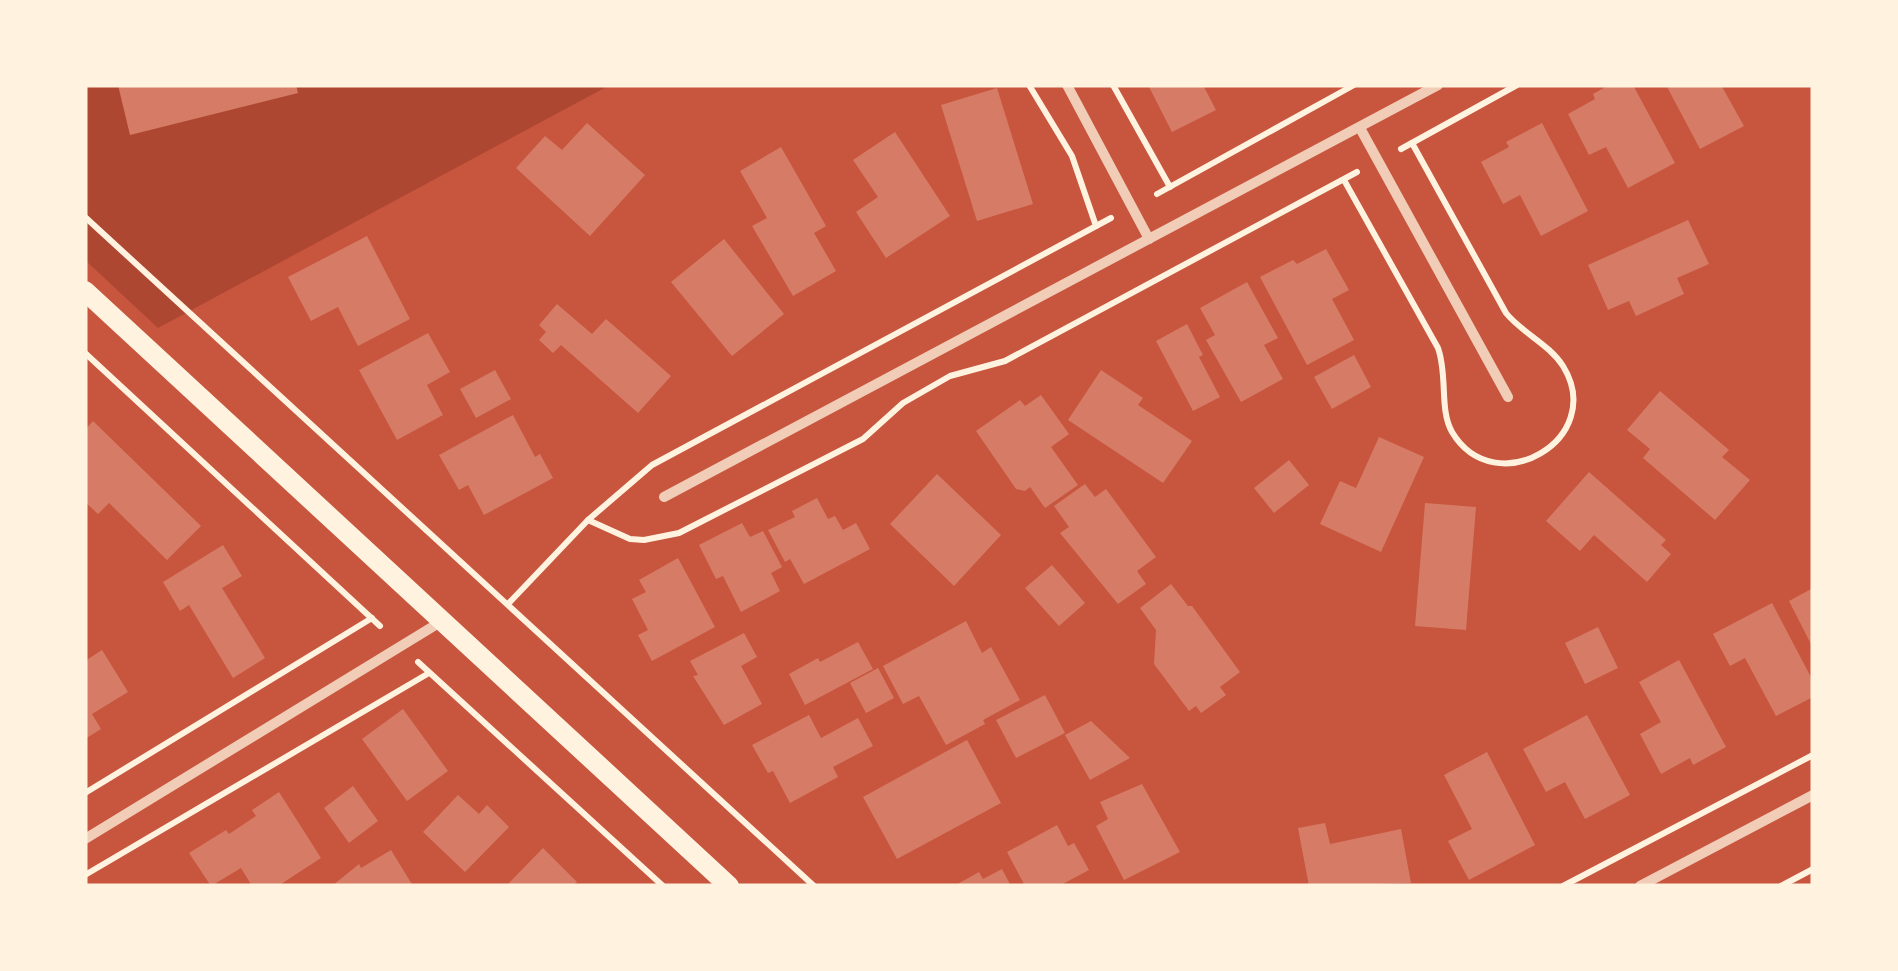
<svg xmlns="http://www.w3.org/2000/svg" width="1898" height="971" font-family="'Exo 2',sans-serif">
	<rect width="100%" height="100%" fill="#c8553d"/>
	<!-- green -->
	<polygon fill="#ae4732" points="85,85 610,85 158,328 85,260"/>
	<!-- building -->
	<g fill="#d67c66">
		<polygon points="118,85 296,85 298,93 130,135"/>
		<polygon points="1148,85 1203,85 1216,110 1172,132"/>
		<polygon points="1609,85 1633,85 1675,163 1628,188 1606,147 1589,155 1568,114 1595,99 1593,94"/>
		<polygon points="1666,85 1721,85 1744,126 1700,149"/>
		<polygon points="997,88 1033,204 977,221 941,105"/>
		<polygon points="587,123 645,175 590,236 516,168 545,136 562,150"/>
		<polygon points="1542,123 1588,211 1541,236 1520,195 1503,204 1481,162 1509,147 1506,142"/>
		<polygon points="895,132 950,216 886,258 856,212 878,197 853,160"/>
		<polygon points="781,147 826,226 814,233 836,271 793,296 752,226 767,218 740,171"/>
		<polygon points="1688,220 1709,264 1677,278 1684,294 1636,316 1629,301 1608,310 1588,265"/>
		<polygon points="367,236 410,319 358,346 338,307 311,321 288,277"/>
		<polygon points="724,239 784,314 732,356 671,282"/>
		<polygon points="1326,249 1349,290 1332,299 1354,340 1307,365 1260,277 1293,260 1297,264"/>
		<polygon points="1247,282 1278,338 1264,345 1283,379 1241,402 1206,340 1215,335 1200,308"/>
		<polygon points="557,304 592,334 606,319 671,376 638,413 561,345 553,353 539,340 546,332 539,325"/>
		<polygon points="1187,324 1203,355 1199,357 1220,397 1193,411 1156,341"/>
		<polygon points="428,333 450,372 427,385 443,415 397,440 359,370"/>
		<polygon points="1354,355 1371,387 1332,409 1314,377"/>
		<polygon points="495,370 511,399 476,418 460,389"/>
		<polygon points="1101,370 1143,398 1138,405 1192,441 1163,483 1068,420"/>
		<polygon points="1660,391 1729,450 1722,457 1750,480 1715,520 1643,458 1650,449 1627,430"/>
		<polygon points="1041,395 1069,434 1051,447 1078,485 1045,508 1030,487 1025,491 1016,489 976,431 1020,400 1025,406"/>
		<polygon points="513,415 535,457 540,454 553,478 484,515 468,485 459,490 439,455"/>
		<polygon points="93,421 201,526 167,560 109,503 98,514 85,502 85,430"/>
		<polygon points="1379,437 1424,457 1381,552 1320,524 1340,481 1356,488"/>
		<polygon points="1289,460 1309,485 1274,513 1254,488"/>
		<polygon points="1589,472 1666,540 1661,545 1671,554 1647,582 1594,535 1580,551 1546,521"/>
		<polygon points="937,474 1001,535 954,586 890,524"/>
		<polygon points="1085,484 1095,497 1106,489 1156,557 1137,571 1146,584 1118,604 1060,533 1069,527 1054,506"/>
		<polygon points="817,498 828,519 835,516 843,530 856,523 870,549 804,584 790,559 785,562 768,530 795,517 792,511"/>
		<polygon points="1425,503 1476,507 1466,630 1415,626"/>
		<polygon points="742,523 750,537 763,531 782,567 771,573 780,591 741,612 723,576 716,579 699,545"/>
		<polygon points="223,545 242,576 222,588 265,658 233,678 189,605 180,611 163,582"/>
		<polygon points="678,558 715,627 652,661 638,635 648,630 632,599 646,592 639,580"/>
		<polygon points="1052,565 1085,603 1059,626 1025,588"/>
		<polygon points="1171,584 1188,606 1192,606 1240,672 1220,687 1226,695 1201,713 1196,706 1189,711 1154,664 1156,630 1140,608"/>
		<polygon points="1813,588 1813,648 1789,601"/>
		<polygon points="1772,603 1813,681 1813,697 1776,716 1745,658 1730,666 1713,634"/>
		<polygon points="966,621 982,653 991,647 1020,700 983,720 985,724 946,745 919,696 903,704 883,666"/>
		<polygon points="1598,627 1618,668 1585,684 1565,643"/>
		<polygon points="744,633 757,657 741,666 762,704 724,725 693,676 698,675 690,661"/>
		<polygon points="858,642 873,669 805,705 789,674 818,658 820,662"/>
		<polygon points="102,650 128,692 92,714 101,729 85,739 85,661"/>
		<polygon points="1679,660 1726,747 1693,765 1690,758 1661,774 1640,734 1661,722 1639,682"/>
		<polygon points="878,668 894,698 866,713 850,683"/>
		<polygon points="1045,695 1065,733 1016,758 996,720"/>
		<polygon points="403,709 448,771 407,801 362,739"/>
		<polygon points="809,715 821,738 858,718 873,746 833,767 838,777 790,803 773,771 768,773 752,745"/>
		<polygon points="1587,715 1630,795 1585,819 1565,782 1546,792 1523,749"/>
		<polygon points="1091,721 1130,758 1090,780 1065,735"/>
		<polygon points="967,740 1001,803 897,859 863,797"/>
		<polygon points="1487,752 1535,845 1469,880 1448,841 1472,829 1444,775"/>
		<polygon points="1142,784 1180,852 1124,880 1096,826 1108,819 1100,802"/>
		<polygon points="353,786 378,821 349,843 324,808"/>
		<polygon points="279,792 321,858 278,886 252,886 241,868 211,886 189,853 226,830 229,834 256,816 252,810"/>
		<polygon points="458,795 479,814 487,805 509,827 465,872 423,832"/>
		<polygon points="1325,823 1330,844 1401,829 1411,883 1309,886 1298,828"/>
		<polygon points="1057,825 1068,846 1074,843 1089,870 1059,886 1025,886 1007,852"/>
		<polygon points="543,848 577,882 573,886 506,886"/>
		<polygon points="391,850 413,886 332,886 359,864 361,868"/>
		<polygon points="1002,869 1011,886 954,886 979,872 983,879"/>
	</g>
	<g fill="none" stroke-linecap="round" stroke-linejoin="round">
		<!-- path -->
		<g stroke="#fff3e0" stroke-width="6">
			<polyline points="1029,85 1072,156 1096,226"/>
			<polyline points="1113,85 1170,187"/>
			<polyline points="1401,149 1517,85"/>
			<path d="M1344,180L1438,348C1448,376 1439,409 1452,432C1495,504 1608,439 1563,366C1549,344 1522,333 1506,313L1412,143"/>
			<polyline points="1157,194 1354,85"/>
			<polyline points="85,217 814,886"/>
			<polyline points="85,353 380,626"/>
			<polyline points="588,520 630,539 644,540 679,533 863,439 903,403 950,376 1005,361 1357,172"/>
			<polyline points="508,604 588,520 652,465 1111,218"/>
			<polyline points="418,662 663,886"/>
			<polyline points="85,793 372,618"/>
			<polyline points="85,875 429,673"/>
			<polyline points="1563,886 1813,755"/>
			<polyline points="1781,886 1813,869"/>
		</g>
		<!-- minor -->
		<g stroke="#f1ccb7" stroke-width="10">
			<polyline points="1067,85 1149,239"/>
			<polyline points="1360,128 1508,397"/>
			<polyline points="664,497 1438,85"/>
			<polyline points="85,839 442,621"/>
			<polyline points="1640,886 1813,795"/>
		</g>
		<!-- secondary -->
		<polyline stroke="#fff3e0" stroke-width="20" points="85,291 729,886"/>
	</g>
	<!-- border -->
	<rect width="1898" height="971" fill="none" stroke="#fff3e0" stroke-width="175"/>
</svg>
